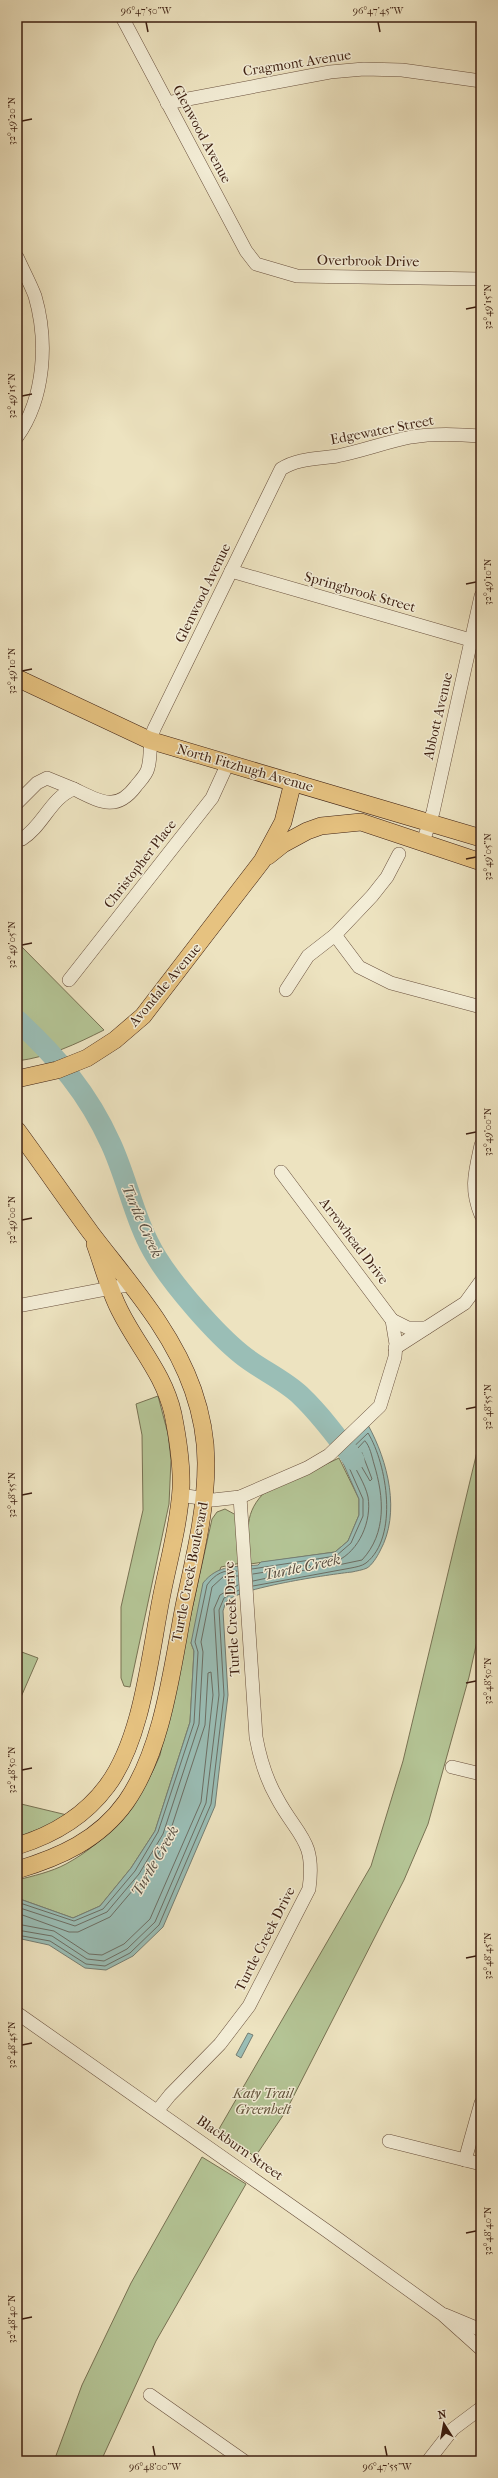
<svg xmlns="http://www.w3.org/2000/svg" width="498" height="2478" font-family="'IM FELL French Canon',serif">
	<rect width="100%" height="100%" fill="#ede3c0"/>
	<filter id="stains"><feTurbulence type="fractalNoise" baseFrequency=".005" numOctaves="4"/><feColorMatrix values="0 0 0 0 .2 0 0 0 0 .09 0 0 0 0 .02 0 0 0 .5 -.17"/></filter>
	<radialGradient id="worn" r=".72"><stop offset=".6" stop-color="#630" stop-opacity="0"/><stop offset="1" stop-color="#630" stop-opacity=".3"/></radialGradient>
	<!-- green -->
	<g fill="#b4c495" stroke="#787253">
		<path d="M17,942L104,1030C76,1044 49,1057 17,1061Z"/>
		<polygon points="158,1396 168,1434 171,1460 169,1504 130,1687 124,1686 121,1678 121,1607 143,1510 142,1435 136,1404"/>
		<polygon points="481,1435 481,1623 469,1677 428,1824 404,1880 286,2111 255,2157 219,2129 371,1866 403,1761"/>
		<path d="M339,1458L359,1499V1515L348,1541L335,1552L250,1564C249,1536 242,1516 263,1494Z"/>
		<path d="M225,1509L236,1515L241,1563L221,1567L191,1643L194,1651L190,1722L155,1831L131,1868L100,1906L73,1918L17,1898V1880C33,1876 51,1872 66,1864C110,1840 141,1801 160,1755L212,1519L217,1512Z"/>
		<polygon points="19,1651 38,1658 21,1697 17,1696"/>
		<polygon points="17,1803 67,1815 48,1826 17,1837"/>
		<polygon points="202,2157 246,2184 156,2341 101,2461 54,2461 82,2385 131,2283"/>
	</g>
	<!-- water -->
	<g fill="#9abeb6" stroke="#757e74">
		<path d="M368,1425C388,1461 401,1513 380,1551C377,1557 372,1565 367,1568C363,1570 356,1571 352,1572C332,1574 236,1588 226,1602C225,1604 224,1608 223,1611L228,1695L215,1806L163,1927L133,1956L106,1970L85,1968L49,1945L17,1938V1898L73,1918L100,1906L131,1868L155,1831L190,1722L194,1651L191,1643L203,1583C218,1564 236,1567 258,1565L261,1562L335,1552L348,1541L359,1515V1499L339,1454Z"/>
		<polygon points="248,2033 253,2035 241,2058 236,2055"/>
	</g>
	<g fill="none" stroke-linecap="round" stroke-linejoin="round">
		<!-- shore -->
		<g stroke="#6c6e64" stroke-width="1">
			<path d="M365,1441C370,1446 372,1457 374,1464C384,1497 387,1533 362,1560L338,1565L337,1561C359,1551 372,1521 368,1497C365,1483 356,1471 350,1457Z"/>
			<polygon points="362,1453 372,1479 370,1481 357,1459"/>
			<path d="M252,1569L336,1556L351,1543L363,1516V1499L344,1456L368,1433C387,1464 399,1537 366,1563C362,1566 356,1567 351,1568L253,1586"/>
			<polyline points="253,1574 309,1565 311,1567 310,1569 253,1581"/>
			<path d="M17,1902L74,1921L103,1909L135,1871L158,1832L194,1723L198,1652L195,1642L207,1585C215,1574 224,1569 237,1571"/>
			<polyline points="17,1907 75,1926 107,1912 139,1874 163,1834 199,1724 203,1652 201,1642 212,1587 224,1576 238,1576"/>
			<polyline points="17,1913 69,1932 78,1932 110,1917 144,1877 168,1838 205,1725 208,1673 211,1672 213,1695 201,1802 150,1919 124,1944 102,1955 89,1954 54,1931 17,1924"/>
			<polyline points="17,1930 52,1936 87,1959 104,1961 127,1949 155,1922 206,1803 219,1695 214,1609 220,1595 238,1585"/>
			<polyline points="17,1935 50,1941 86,1964 105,1966 130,1953 159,1925 211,1804 224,1695 219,1610 224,1598 239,1590"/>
		</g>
		<!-- river -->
		<path stroke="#9abeb6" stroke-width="21" d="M17,1020C57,1057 88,1093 111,1144C128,1181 135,1223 157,1258C175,1287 215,1333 241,1354C259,1369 283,1379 300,1395C321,1415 338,1438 354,1460"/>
		<defs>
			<g id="minor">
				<polyline points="122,17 246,251 256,264 297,276 481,279"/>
				<polyline points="167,103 330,72 364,69 402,70 481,81"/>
				<path d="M17,257C23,270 30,283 35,296C48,341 45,398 17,437"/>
				<polyline points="231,571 481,643"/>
				<polyline points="17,803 37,783 47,778 74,789"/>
				<path d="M17,835L22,839C43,826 51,797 74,789C99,801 116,813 136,786C140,781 147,774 148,768C152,754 148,744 154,729L281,469C298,458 318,459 337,456C362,451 386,442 411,437C434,433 457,434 481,436"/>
				<polyline points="423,842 433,812 481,596"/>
				<polyline points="335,935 359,967 391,983 481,1007"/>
				<polyline points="69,980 212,798 228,763"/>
				<polyline points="286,990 308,956 335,935 372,896 387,877 399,854"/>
				<path d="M481,1145C475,1173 470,1188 481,1215"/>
				<polyline points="17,1306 132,1284"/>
				<polyline points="392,1320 408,1328 426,1328"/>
				<polyline points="395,1348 465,1303 481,1281"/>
				<polyline points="180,1495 213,1500 240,1497 307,1468 329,1455 380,1406 395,1357 396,1344 392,1320 281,1172"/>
				<polyline points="452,1767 481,1774"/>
				<polyline points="17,2013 327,2231 442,2314 481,2349"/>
				<path d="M158,2110L170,2095L220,2044L249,2006L309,1889C316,1839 297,1836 277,1798C266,1779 260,1759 256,1737L240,1497"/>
				<polyline points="389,2141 481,2164"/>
				<polyline points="465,2160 481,2103"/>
				<polyline points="445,2315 481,2330"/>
				<polyline points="150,2395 244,2461"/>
				<polyline points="428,2461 453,2429 481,2408"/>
			</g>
			<g id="major">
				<polyline points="17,678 149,740 481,838"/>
				<polyline points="268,856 283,844 307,831 321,826 361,822 481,862"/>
				<polyline points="17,1079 57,1070 87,1058 115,1040 143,1016 262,861 283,822 293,782"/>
				<path d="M17,1130C42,1164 66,1199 91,1233C129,1283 172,1330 193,1390C201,1413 206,1439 206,1463C206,1512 194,1559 184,1606C172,1668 163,1749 126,1802C99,1840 60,1857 17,1870"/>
				<path d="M17,1846C53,1835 84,1817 107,1786C143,1738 150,1653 162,1594C169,1559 179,1524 181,1489C182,1464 178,1439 173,1414C164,1374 138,1347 120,1311C109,1290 103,1266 95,1244"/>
			</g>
		</defs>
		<!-- minor casing -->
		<use href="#minor" stroke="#69503d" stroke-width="14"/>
		<!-- major casing -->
		<use href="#major" stroke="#3d1f11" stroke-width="18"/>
		<!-- minor -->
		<use href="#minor" stroke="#f3edd6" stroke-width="13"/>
		<!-- major -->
		<use href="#major" stroke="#e6c280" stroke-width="17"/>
	</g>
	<!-- ticks -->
	<path fill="none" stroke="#3d1f11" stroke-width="1.5" d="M146,22L148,32M378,22L380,32M22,121L32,119M466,309L476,307M22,396L32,394M466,584L476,582M22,671L32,669M466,859L476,857M22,945L32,943M466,1134L476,1132M22,1220L32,1218M466,1409L476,1407M22,1495L32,1493M466,1683L476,1681M22,1770L32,1768M466,1958L476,1956M22,2045L32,2043M466,2233L476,2231M22,2319L32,2317M153,2446L155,2456M385,2446L387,2456"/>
	<g text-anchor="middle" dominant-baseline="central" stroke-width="3" stroke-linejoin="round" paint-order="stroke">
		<!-- street labels -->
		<g font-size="14" fill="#3d1f11" stroke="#f3edd6">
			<text transform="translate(297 63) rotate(-9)">Cragmont Avenue</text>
			<text transform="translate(202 134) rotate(62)">Glenwood Avenue</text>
			<text transform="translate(368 261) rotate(1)">Overbrook Drive</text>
			<text transform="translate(382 430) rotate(-11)">Edgewater Street</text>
			<text transform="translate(360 592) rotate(16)">Springbrook Street</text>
			<text transform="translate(203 593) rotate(-64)">Glenwood Avenue</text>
			<text transform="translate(438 716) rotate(-77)">Abbott Avenue</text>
			<text transform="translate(245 768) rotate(16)">North Fitzhugh Avenue</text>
			<text transform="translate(140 864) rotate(-52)">Christopher Place</text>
			<text transform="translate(165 985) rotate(-50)">Avondale Avenue</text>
			<text transform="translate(354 1241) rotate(53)">Arrowhead Drive</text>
			<text transform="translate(190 1572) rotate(-79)">Turtle Creek Boulevard</text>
			<text transform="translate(232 1619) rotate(-93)">Turtle Creek Drive</text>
			<text transform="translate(265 1939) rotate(-63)">Turtle Creek Drive</text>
			<text transform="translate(240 2148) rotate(35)">Blackburn Street</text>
		</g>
		<!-- park labels -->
		<g font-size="14" font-style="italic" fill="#615139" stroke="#f3edd6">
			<text x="263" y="2093">Katy Trail<tspan x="263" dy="16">Greenbelt</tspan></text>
		</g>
		<!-- water labels -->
		<g font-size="15" font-style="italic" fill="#594f43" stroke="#f3edd6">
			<text transform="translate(142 1221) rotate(66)">Turtle Creek</text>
			<text transform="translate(302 1567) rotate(-12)">Turtle Creek</text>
			<text transform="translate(155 1861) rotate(-60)">Turtle Creek</text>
		</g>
	</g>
	<!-- margin -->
	<rect width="498" height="2478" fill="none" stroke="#ede3c0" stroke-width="44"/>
	<!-- north arrow -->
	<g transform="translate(444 2424) rotate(349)" stroke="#f3edd6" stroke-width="3" paint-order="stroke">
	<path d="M0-3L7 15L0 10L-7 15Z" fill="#3d1f11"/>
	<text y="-6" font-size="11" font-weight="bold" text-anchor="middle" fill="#3d1f11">N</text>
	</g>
	<rect x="22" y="22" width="454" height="2434" fill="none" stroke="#3d1f11" stroke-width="1.5"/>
	<g font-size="10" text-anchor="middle" fill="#3d1f11">
		<text x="146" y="14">96°47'50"W</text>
		<text x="378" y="14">96°47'45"W</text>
		<text transform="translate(11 121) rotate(-90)" y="4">32°49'20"N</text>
		<text transform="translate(487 307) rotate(-90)" y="4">32°49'15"N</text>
		<text transform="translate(11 396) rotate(-90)" y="4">32°49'15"N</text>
		<text transform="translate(487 582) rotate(-90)" y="4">32°49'10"N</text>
		<text transform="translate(11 671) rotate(-90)" y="4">32°49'10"N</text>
		<text transform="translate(487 857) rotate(-90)" y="4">32°49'05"N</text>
		<text transform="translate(11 945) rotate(-90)" y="4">32°49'05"N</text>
		<text transform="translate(487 1132) rotate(-90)" y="4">32°49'00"N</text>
		<text transform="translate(11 1220) rotate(-90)" y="4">32°49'00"N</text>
		<text transform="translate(487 1407) rotate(-90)" y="4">32°48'55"N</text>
		<text transform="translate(11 1495) rotate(-90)" y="4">32°48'55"N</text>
		<text transform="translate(487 1681) rotate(-90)" y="4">32°48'50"N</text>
		<text transform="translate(11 1770) rotate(-90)" y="4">32°48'50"N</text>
		<text transform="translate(487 1956) rotate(-90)" y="4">32°48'45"N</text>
		<text transform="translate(11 2045) rotate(-90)" y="4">32°48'45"N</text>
		<text transform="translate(487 2231) rotate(-90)" y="4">32°48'40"N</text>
		<text transform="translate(11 2319) rotate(-90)" y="4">32°48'40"N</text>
		<text x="155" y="2470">96°48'00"W</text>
		<text x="387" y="2470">96°47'55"W</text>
	</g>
	<rect width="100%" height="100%" filter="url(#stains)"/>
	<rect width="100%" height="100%" fill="url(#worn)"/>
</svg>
